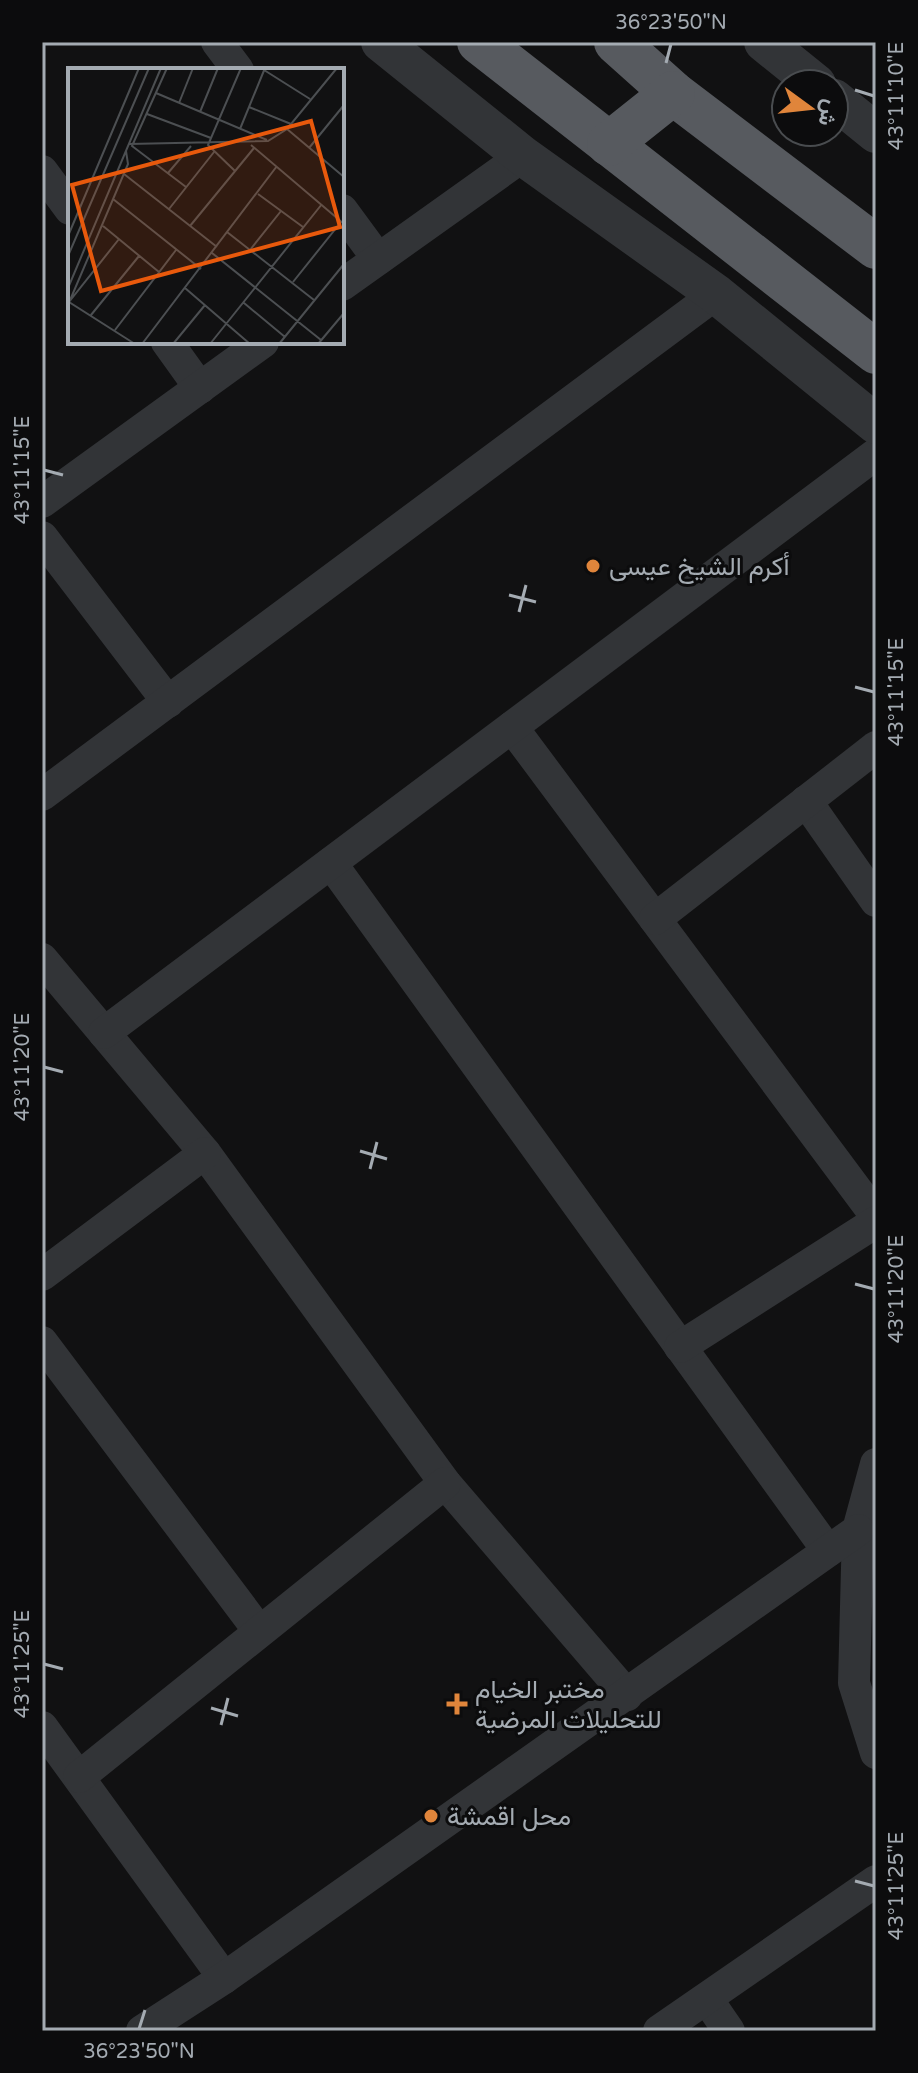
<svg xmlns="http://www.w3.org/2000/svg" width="918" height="2073" font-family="'Varela Round',Vazirmatn,sans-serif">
	<rect width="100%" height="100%" fill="#111112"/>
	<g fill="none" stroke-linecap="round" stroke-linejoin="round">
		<!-- minor -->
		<g stroke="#323437" stroke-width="32">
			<polyline points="217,42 238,70"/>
			<polyline points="42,171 70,209"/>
			<polyline points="342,210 378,259"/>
			<polyline points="342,285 523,156"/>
			<polyline points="167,342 200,388"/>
			<polyline points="42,502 263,342"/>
			<polyline points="42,537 168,702"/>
			<polyline points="512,727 876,1216"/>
			<polyline points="42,795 716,294"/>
			<polyline points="806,801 876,901"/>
			<polyline points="331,863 828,1551"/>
			<polyline points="655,919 876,747"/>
			<polyline points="42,959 205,1153 445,1483 627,1695"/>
			<polyline points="104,1033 876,454"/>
			<polyline points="42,1275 205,1153"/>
			<polyline points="42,1342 259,1631"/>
			<polyline points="680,1347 876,1222"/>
			<polyline points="876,1464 858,1530 854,1683 876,1753"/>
			<polyline points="42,1727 224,1978"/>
			<polyline points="79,1777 445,1483"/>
			<polyline points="707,1999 729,2031"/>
			<polyline points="142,2031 224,1978 858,1530"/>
			<polyline points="659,2031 876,1881"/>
		</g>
		<!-- tertiary -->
		<g stroke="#323437" stroke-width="40">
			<polyline points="381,42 523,156 716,294 876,424"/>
			<polyline points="764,42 816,84"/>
			<polyline points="834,99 876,133"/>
		</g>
		<!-- trunk -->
		<g stroke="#575a5f" stroke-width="44">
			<polyline points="479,42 876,352"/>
			<polyline points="616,42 673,93 876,247"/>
			<polyline points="609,144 673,93"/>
		</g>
	</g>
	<!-- ticks -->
	<path fill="none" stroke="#a4abb2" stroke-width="3" d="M666,63L671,44M855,90L874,96M44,470L63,475M509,595L536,602M519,612L526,585M855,687L874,692M44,1067L63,1072M360,1151L387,1159M370,1169L377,1142M855,1284L874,1289M44,1664L63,1669M211,1708L238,1716M221,1725L228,1698M855,1881L874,1886M139,2029L145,2010"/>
	<!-- markers -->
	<g fill="#e0853b" stroke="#0c0c0d" stroke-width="3">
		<circle cx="593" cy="566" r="8"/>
		<path d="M453 1692h8v8h8v8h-8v8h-8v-8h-8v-8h8z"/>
		<circle cx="431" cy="1816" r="8"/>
	</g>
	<g text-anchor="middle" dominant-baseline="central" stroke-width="6" stroke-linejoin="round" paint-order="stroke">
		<!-- poi labels -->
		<g font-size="26" fill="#a4abb2" stroke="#0c0c0d" text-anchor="start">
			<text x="609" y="566">أكرم الشيخ عيسى</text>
			<text x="475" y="1689">مختبر الخيام<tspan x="475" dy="30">للتحليلات المرضية</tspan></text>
			<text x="447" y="1816">محل اقمشة</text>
		</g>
	</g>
	<!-- overview -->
	<g transform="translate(68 68)">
		<rect width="276" height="276" fill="#111112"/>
		<path fill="none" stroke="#4c4f52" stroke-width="2" d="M99,0L64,78L118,119M196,2L242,31M88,25L199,72M111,35L125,0M181,39L223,56M132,44L150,0M79,46L143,70M172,61L197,0M219,61L276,109M61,76L200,73L219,61L269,0M183,77L276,156M241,80L276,37M167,103L140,77L173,0M100,105L123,78M56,106L149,179M190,126L235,159M45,131L133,201M101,141L146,84M35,158L91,204M122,158L186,80M159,164L246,232M0,168L71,0M51,171L1,234L67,276M182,182L213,143M144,185L253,272M0,188L81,0M225,214L273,154M0,220L93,0M117,220L182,276M176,235L217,269M0,237L60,96L58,83M23,247L71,188M47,262L108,182M74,276L209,98M105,276L137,237M142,276L254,136M211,276L276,196M250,276L276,245"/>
		<path fill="#e8590c" fill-opacity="0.15" stroke="#e8590c" stroke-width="4" d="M243,53L272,159L33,223L4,117Z"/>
		<rect width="276" height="276" fill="none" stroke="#a4abb2" stroke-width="4"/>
	</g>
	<!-- border -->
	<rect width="918" height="2073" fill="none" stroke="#0c0c0d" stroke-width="88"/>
	<!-- north arrow -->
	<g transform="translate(810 108) rotate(105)"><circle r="38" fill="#0c0c0d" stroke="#494c4f" stroke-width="2"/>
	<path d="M0-6L14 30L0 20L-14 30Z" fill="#e0853b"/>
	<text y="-12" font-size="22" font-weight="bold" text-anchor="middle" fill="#a4abb2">ش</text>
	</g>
	<rect x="44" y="44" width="830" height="1985" fill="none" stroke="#a4abb2" stroke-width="3"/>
	<g font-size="20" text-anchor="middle" fill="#a4abb2">
		<text x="671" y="29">36°23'50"N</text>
		<text transform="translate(896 96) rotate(-90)" y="7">43°11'10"E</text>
		<text transform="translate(22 470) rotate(-90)" y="7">43°11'15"E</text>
		<text transform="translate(896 692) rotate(-90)" y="7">43°11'15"E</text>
		<text transform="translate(22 1067) rotate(-90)" y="7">43°11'20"E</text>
		<text transform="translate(896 1289) rotate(-90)" y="7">43°11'20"E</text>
		<text transform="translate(22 1664) rotate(-90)" y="7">43°11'25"E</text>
		<text transform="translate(896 1886) rotate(-90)" y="7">43°11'25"E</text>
		<text x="139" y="2058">36°23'50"N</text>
	</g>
</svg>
